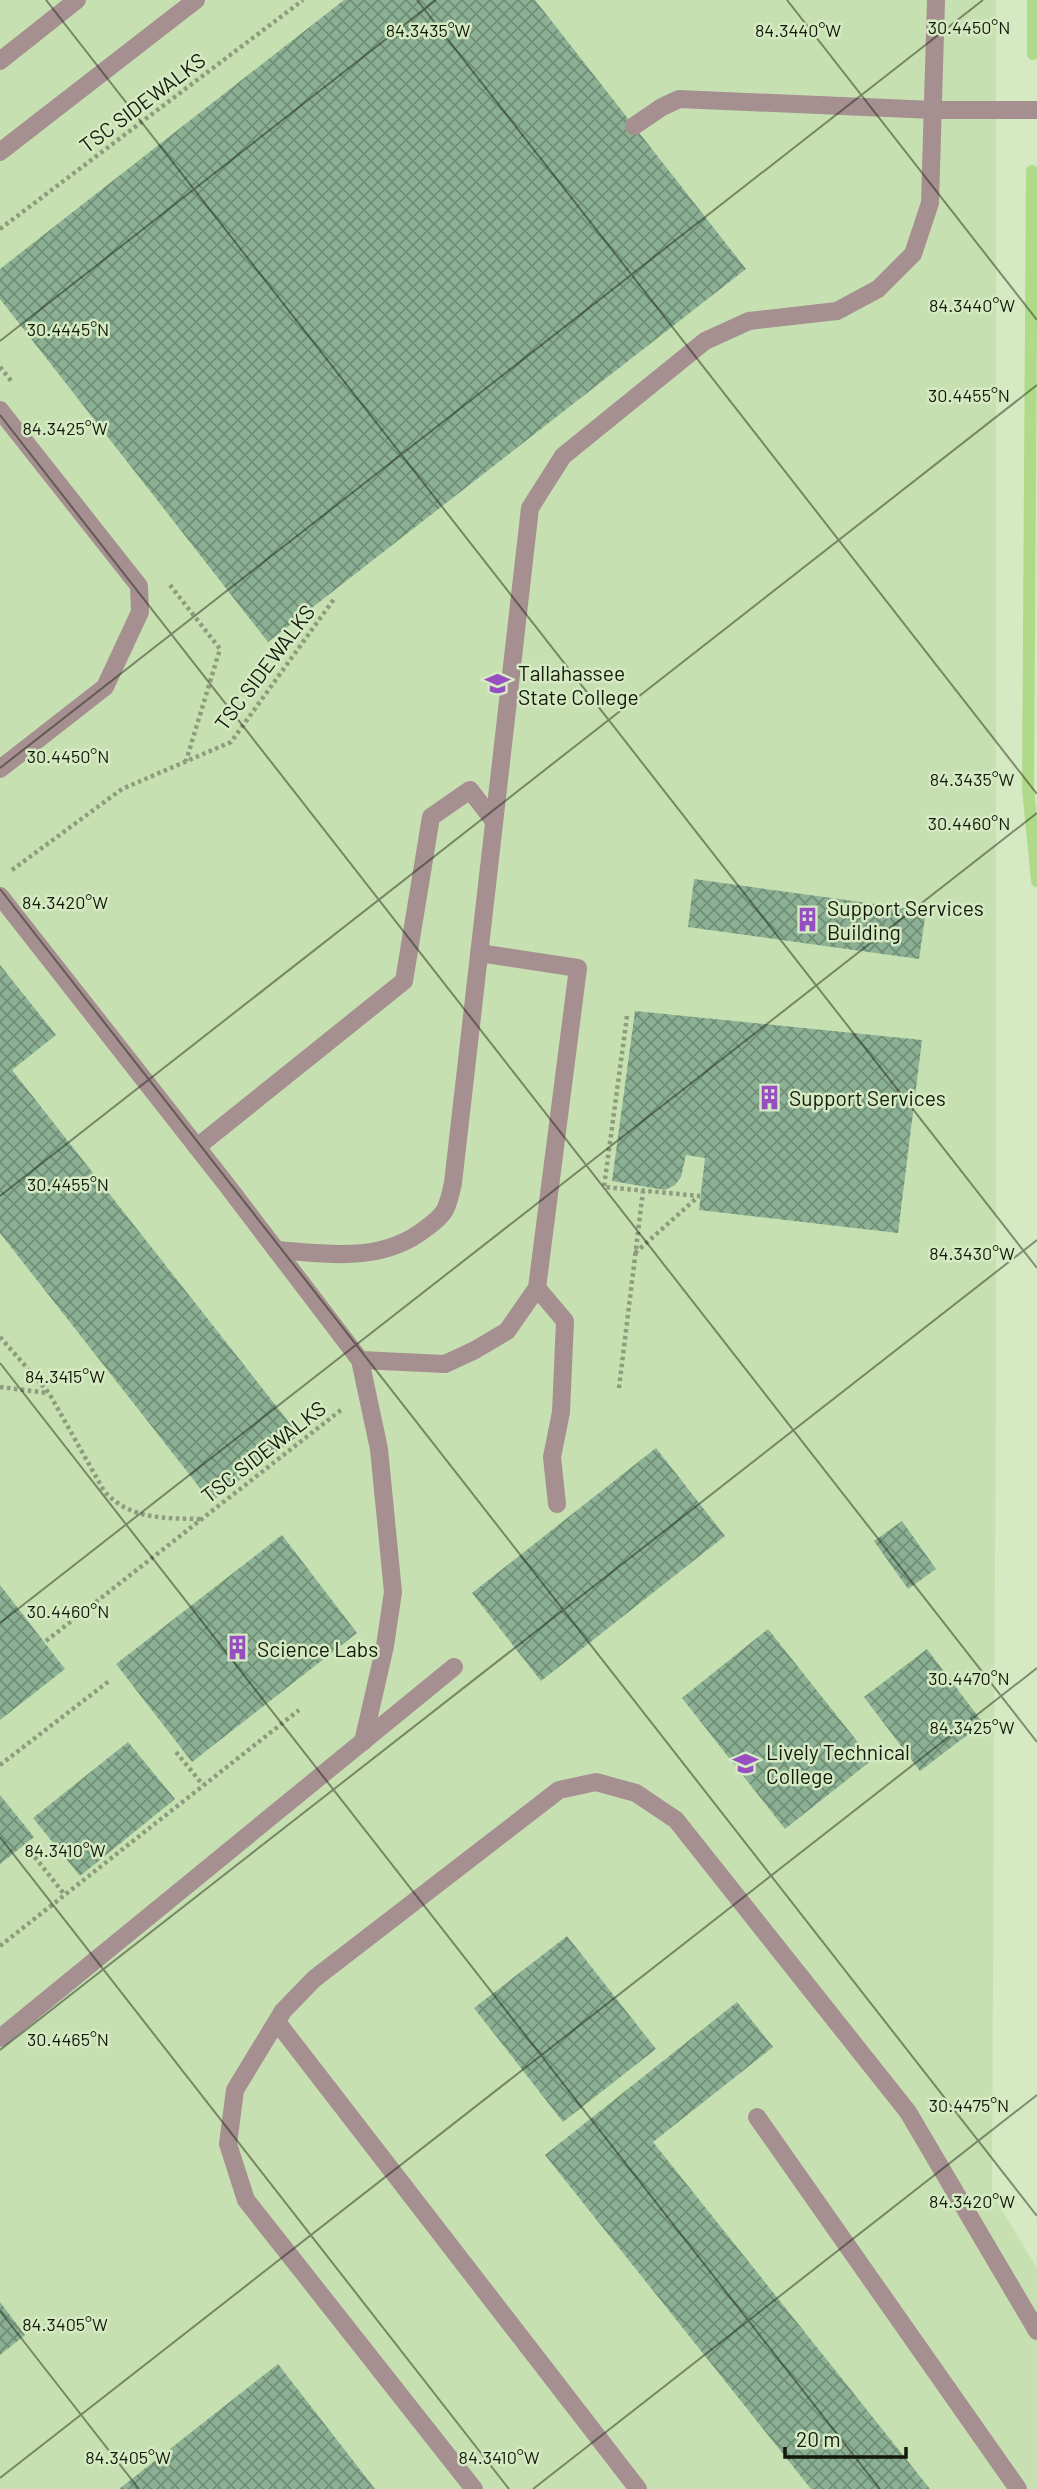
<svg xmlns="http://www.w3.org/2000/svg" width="1037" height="2489" font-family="Barlow,sans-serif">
	<defs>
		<pattern id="building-cross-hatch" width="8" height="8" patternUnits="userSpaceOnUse" patternTransform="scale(1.75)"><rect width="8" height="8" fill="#8bb093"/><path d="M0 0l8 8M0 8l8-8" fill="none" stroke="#708e76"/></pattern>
	</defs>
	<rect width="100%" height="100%" fill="#d5eac2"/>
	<!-- built -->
	<polygon fill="#c7e0b1" points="0,0 996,0 996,1367 992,2194 1037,2268 1037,2489 0,2489"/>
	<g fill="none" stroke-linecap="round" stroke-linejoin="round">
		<!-- stream -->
		<g stroke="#b0d98a" stroke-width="12">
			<polyline points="1033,54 1033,0"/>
			<polyline points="1032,171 1028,788 1037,881"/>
		</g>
	</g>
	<!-- building -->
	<g fill="url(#building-cross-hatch)">
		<polygon points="344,0 535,0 746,269 268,642 0,299 0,269"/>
		<polygon points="694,879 926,911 919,959 688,927"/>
		<polygon points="0,965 56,1035 12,1070 299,1435 211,1502 0,1233"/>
		<polygon points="635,1011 922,1040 898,1233 699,1210 705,1158 686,1155 681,1177 675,1185 665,1190 612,1181"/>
		<polygon points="656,1448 725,1536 541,1681 472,1593"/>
		<polygon points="902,1521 936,1569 908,1589 874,1541"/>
		<polygon points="282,1535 357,1633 192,1762 116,1664"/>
		<polygon points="0,1585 65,1669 0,1720"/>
		<polygon points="768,1629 872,1760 785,1829 682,1698"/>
		<polygon points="927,1649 983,1723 920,1771 864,1697"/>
		<polygon points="128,1742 175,1799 80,1876 33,1818"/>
		<polygon points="0,1795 34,1837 0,1864"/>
		<polygon points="567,1936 656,2049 563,2122 474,2008"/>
		<polygon points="737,2002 773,2047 653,2142 930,2489 811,2489 545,2155"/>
		<polygon points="0,2302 25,2335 0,2355"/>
		<polygon points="278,2364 375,2489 119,2489"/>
	</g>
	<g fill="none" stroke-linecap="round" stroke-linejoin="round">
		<!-- path -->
		<g stroke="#8d9c7e" stroke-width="4.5" stroke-dasharray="3.5 3.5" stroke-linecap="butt">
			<polyline points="0,229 303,0"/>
			<polyline points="0,367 12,382"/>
			<polyline points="170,585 220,649 186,761"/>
			<polyline points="12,870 122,789 231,742 334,599"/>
			<polyline points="627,1016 604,1187 700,1196"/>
			<polyline points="635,1253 699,1196"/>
			<path d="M0,1337L49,1393L104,1491C130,1520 164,1518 200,1519"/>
			<polyline points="0,1387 48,1393"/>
			<polyline points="619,1388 643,1191"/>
			<polyline points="46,1641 341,1410"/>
			<polyline points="176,1752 203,1785"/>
			<polyline points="0,1765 109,1681"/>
			<polyline points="26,1846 65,1895"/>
			<polyline points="0,1946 299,1710"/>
		</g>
		<!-- service -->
		<g stroke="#a58f91" stroke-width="18">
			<polyline points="0,61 77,0"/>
			<polyline points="634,126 662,107 679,99 933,110 1037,110"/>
			<polyline points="0,152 196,0"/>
			<polyline points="0,410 139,586 140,612 105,687 0,769"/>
			<polyline points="0,896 226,1184 360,1360 379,1449 393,1592 385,1646 363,1742"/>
			<polyline points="197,1147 404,981 431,817 470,790 494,821"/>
			<path d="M277,1250C328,1254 382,1263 425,1229C432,1224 441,1217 445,1210C449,1202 451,1192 453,1183L530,508L563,456L705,341L749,321L837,311L878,289L913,254L930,203L936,0"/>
			<polyline points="537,1288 565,1321 561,1412 552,1457 557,1504"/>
			<polyline points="360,1360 445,1364 475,1350 507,1331 537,1288 578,968 479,953"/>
			<polyline points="277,2022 638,2489"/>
			<polyline points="0,2038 454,1667"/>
			<polyline points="757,2117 1018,2489"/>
			<polyline points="474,2489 246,2200 228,2144 235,2090 283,2011 314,1979 559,1790 596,1782 636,1793 676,1820 908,2112 1037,2331"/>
		</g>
	</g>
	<!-- ticks -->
	<path fill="none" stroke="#131a0c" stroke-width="2" stroke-opacity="0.45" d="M46,0L1037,1268M417,0L1037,794M787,0L1037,320M0,341L436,0M0,415L1037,1742M0,768L983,0M0,889L1037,2216M0,1196L1037,385M0,1363L880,2489M0,1623L1037,813M0,1837L509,2489M0,2050L1037,1240M0,2311L139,2489M0,2478L1037,1668M533,2489L1037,2095"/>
	<!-- icons -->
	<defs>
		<symbol id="university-bare" viewBox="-9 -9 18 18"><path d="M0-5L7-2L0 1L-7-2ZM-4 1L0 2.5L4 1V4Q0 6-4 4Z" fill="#964ec1" stroke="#d5eac2" stroke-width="2.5" paint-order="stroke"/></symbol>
		<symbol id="building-bare" viewBox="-9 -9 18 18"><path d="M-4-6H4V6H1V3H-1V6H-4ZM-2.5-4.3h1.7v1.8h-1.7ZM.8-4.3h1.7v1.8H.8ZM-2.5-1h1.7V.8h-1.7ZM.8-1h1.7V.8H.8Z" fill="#964ec1" stroke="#d5eac2" stroke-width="2.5" paint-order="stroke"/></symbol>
	</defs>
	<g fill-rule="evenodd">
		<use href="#university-bare" x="480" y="666" width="35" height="35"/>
		<use href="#building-bare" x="790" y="902" width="35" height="35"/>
		<use href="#building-bare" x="752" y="1080" width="35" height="35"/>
		<use href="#building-bare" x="220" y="1630" width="35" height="35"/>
		<use href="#university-bare" x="728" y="1746" width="35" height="35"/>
	</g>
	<g text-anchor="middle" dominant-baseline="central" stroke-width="5" stroke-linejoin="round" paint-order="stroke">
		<!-- street labels -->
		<g font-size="21" fill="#131a0c" stroke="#d5eac2">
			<text transform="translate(142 102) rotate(-37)">TSC SIDEWALKS</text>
			<text transform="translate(264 667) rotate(-53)">TSC SIDEWALKS</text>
			<text transform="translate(263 1451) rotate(-38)">TSC SIDEWALKS</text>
		</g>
		<!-- poi labels -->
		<g font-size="21" fill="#131a0c" stroke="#d5eac2" text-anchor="start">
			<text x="518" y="672">Tallahassee<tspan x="518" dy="24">State College</tspan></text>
			<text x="827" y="907">Support Services<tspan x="827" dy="24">Building</tspan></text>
			<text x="789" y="1097">Support Services</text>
			<text x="257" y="1648">Science Labs</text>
			<text x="766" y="1751">Lively Technical<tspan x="766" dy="24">College</tspan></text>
		</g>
	</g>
	<g font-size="18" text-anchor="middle" fill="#131a0c" stroke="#d5eac2" stroke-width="5" stroke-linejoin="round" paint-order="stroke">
		<text x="969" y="34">30.4450°N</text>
		<text x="798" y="37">84.3440°W</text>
		<text x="428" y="37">84.3435°W</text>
		<text x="972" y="312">84.3440°W</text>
		<text x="68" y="336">30.4445°N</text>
		<text x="969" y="402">30.4455°N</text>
		<text x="65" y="435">84.3425°W</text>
		<text x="68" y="763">30.4450°N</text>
		<text x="972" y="786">84.3435°W</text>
		<text x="969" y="830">30.4460°N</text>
		<text x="65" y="909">84.3420°W</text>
		<text x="68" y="1191">30.4455°N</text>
		<text x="972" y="1260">84.3430°W</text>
		<text x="65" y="1383">84.3415°W</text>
		<text x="68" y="1618">30.4460°N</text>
		<text x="969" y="1685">30.4470°N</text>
		<text x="972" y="1734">84.3425°W</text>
		<text x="65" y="1857">84.3410°W</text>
		<text x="68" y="2046">30.4465°N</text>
		<text x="969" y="2112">30.4475°N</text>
		<text x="972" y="2208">84.3420°W</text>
		<text x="65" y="2331">84.3405°W</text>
		<text x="128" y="2464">84.3405°W</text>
		<text x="499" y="2464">84.3410°W</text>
	</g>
	<!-- scale -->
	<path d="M785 2447v10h121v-10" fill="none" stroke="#131a0c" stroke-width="3.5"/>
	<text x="796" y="2447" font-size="21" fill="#131a0c" stroke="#d5eac2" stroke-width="5" paint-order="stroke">20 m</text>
</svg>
